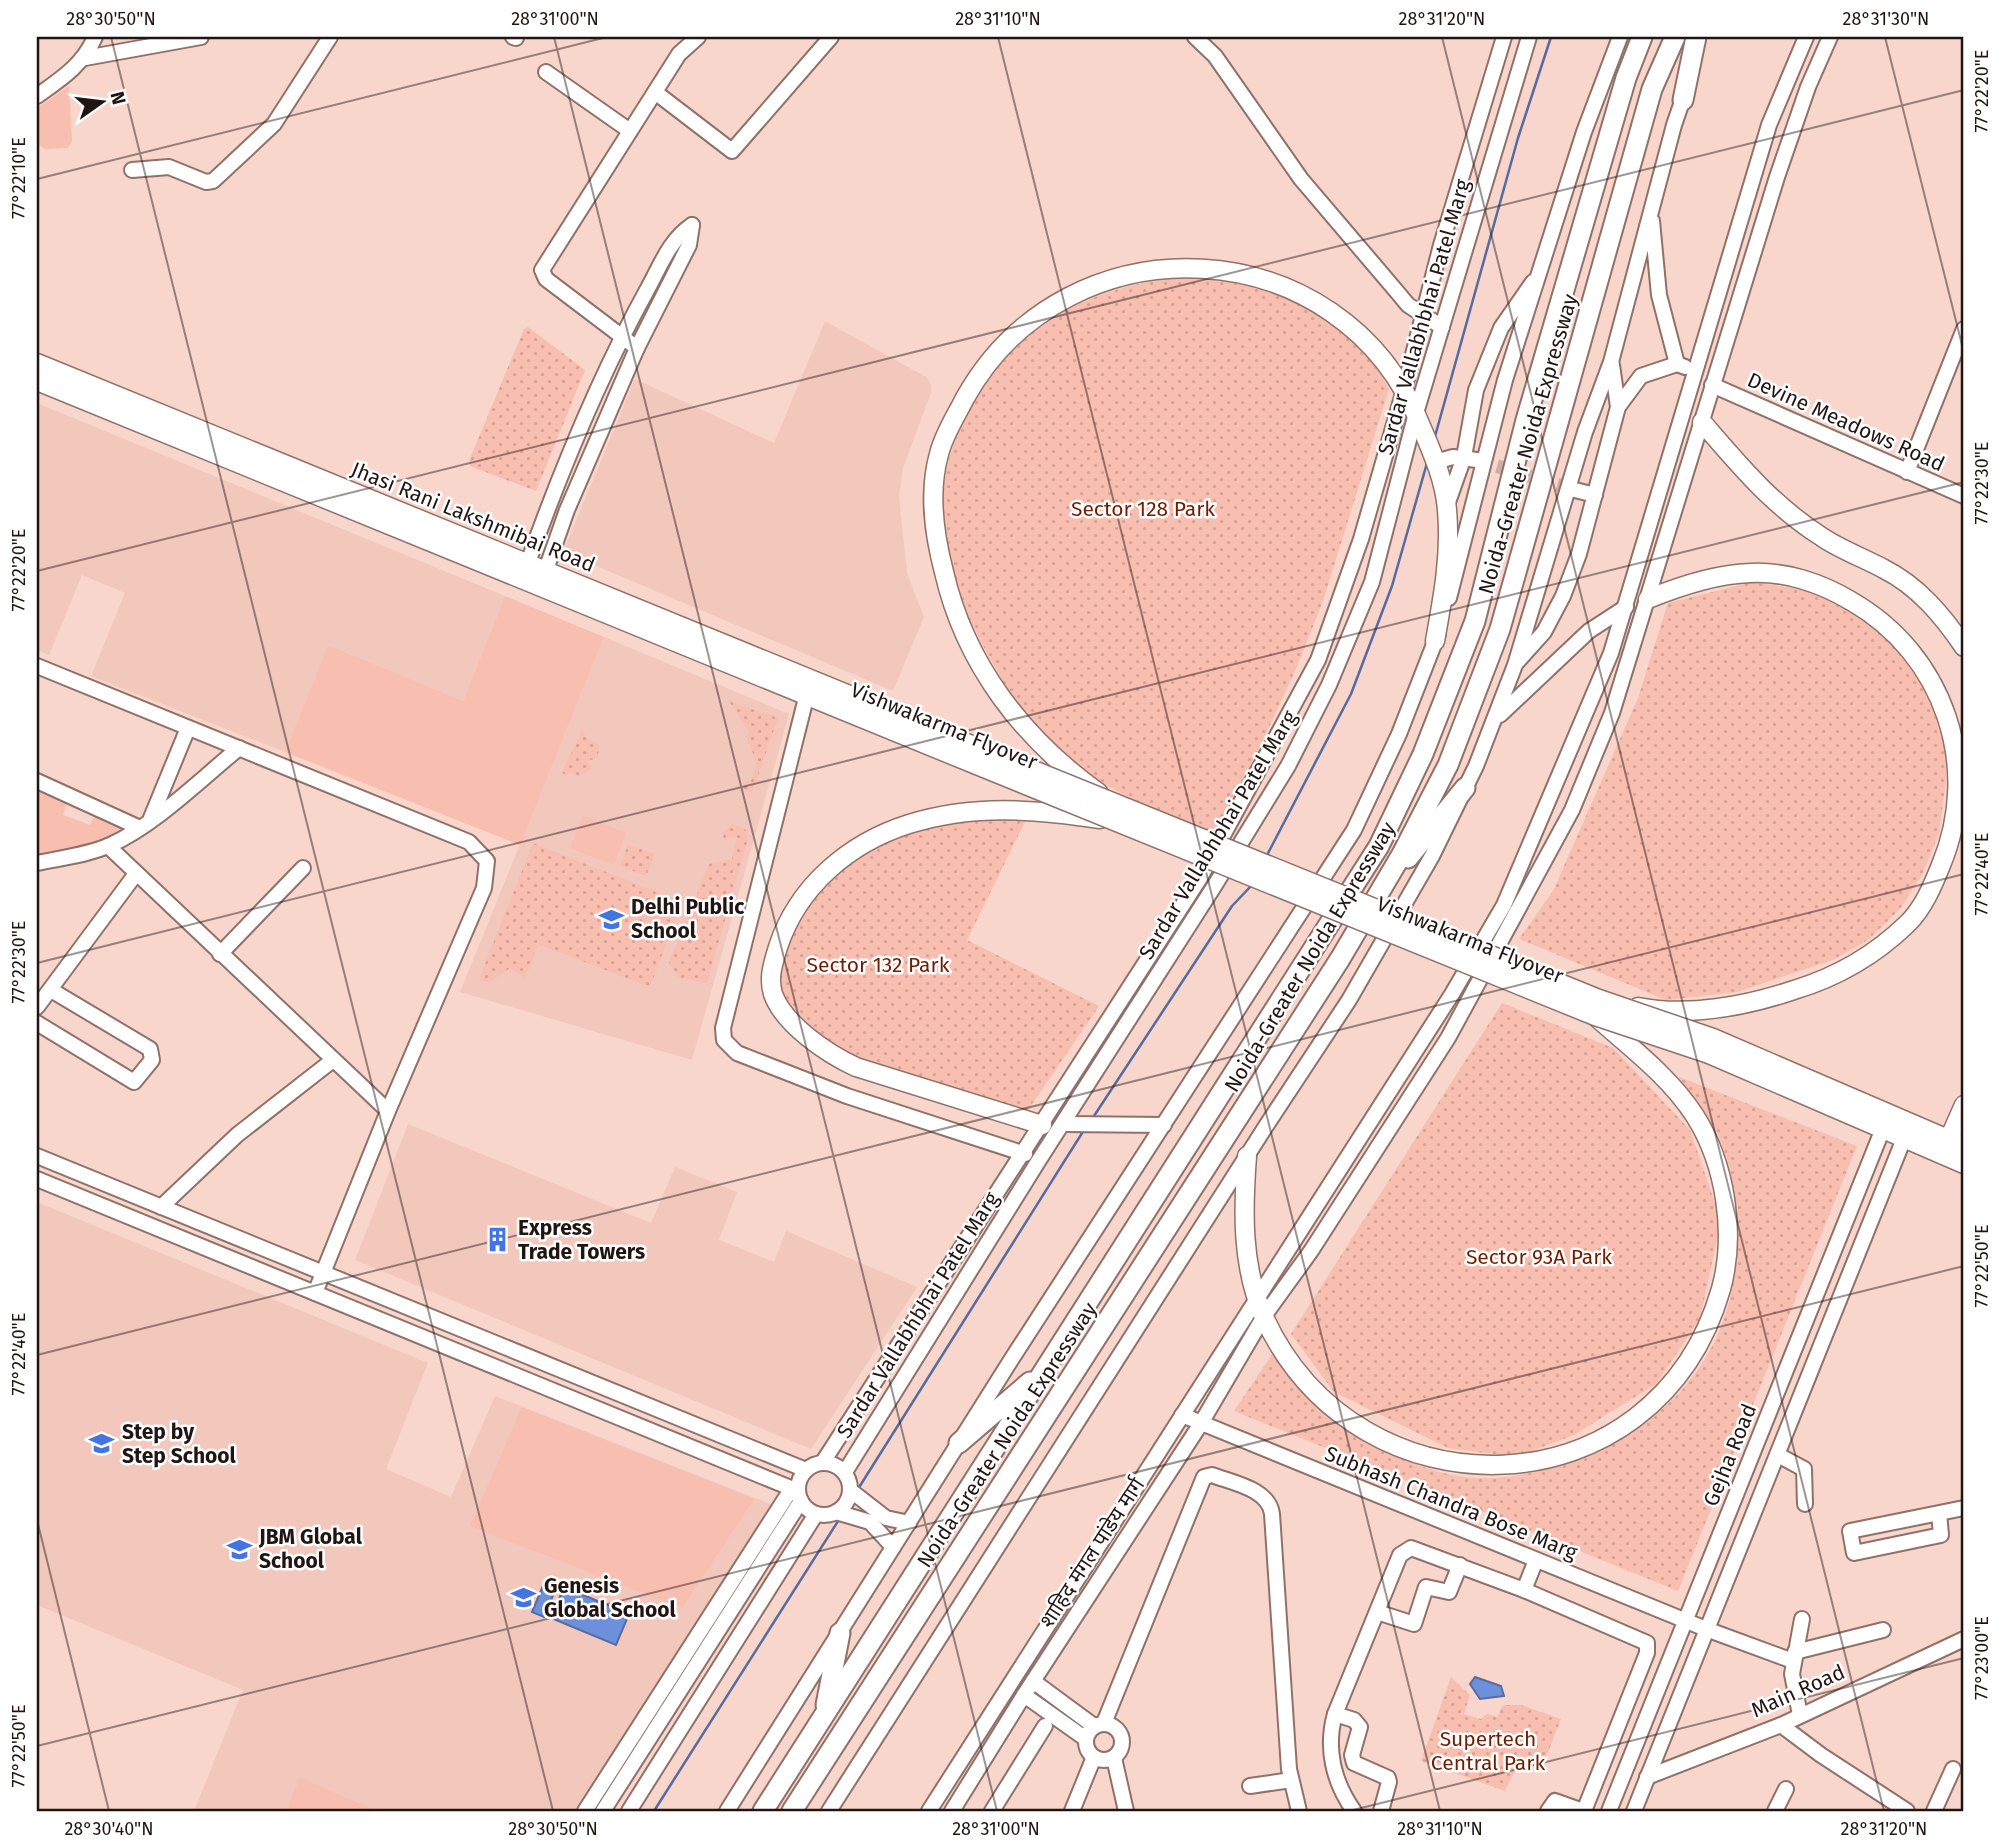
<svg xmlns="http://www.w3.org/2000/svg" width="2001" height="1848" font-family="'Fira Sans','Noto Sans Devanagari',sans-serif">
	<defs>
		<pattern id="park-dots" width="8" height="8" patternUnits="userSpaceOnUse" patternTransform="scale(1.75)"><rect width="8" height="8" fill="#f8beaf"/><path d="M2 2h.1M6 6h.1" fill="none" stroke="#d4a296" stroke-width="1.8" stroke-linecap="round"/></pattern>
	</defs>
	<rect width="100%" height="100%" fill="#f8d6cc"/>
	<!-- built -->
	<g fill="#f2c8bd">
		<polygon points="825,321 926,377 931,384 931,393 903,468 899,496 907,573 924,617 893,691 563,552 635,379 774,443"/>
		<polygon points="37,403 505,596 463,701 328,645 285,752 91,676 125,593 82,575 49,655 37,650"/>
		<polygon points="604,637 789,714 692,1060 460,992"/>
		<polygon points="408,1124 651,1223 675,1167 737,1192 719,1240 774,1262 786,1231 917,1287 811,1449 355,1260"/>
		<polygon points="37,1202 428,1363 386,1469 451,1497 495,1396 773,1505 580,1811 194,1811 243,1690 37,1605"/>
	</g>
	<!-- green -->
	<g fill="#f8beaf">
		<polygon points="69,86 72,141 68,148 45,149 37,143 37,108"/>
		<polygon points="505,596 604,637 520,845 285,752 328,645 463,701"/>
		<polygon points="37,783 68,798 63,815 90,825 94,817 87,813 89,808 135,829 105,844 37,860"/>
		<polygon points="583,816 626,833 614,865 570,848"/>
		<polygon points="522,1407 754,1499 682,1608 470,1526"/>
		<polygon points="300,1778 377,1811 286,1811"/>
	</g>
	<!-- park -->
	<g fill="url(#park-dots)">
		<path d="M1188,277C1270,283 1349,313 1389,389L1323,601L1296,669L1219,834C1149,809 1096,788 1042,734C1018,710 1002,681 986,651C959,602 937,542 944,485C947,456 958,432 972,406C1019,322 1094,284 1188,277Z"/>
		<polygon points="528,327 585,370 536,491 470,466 469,461 524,329"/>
		<polygon points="1752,582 1818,592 1892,639 1926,686 1946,753 1946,781 1939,833 1923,873 1900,909 1868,940 1833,960 1737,992 1666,1000 1519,939 1553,891 1638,698 1668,603"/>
		<polygon points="729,701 778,718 752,793 741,789 747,780 751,781 757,764 746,736 750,733"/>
		<path d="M582,729L586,738L599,745L598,757L587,762L592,769L579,776L571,773L566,775L562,773C568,756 577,746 582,729Z"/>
		<path d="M987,816L1027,818L967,940L1099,1006L1026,1113C986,1100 945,1088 905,1075C880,1067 852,1061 831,1047C814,1036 788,1012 781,993C762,946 833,869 870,848C905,828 948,822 987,816Z"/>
		<polygon points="733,824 746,830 748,839 707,983 678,977 669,963 709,864 732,859 737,837 724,838 722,833"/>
		<polygon points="533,843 682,902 650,987 527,940 538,946 525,978 510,968 488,983 479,979"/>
		<polygon points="628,844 655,854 646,876 620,866"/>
		<polygon points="1502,1003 1613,1048 1690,1130 1721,1221 1700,1319 1656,1384 1574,1435 1515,1457 1448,1448 1334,1392 1291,1334"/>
		<path d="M1679,1077L1857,1146L1678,1591L1234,1411L1273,1353C1288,1371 1302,1395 1321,1410C1352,1435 1414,1468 1453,1475C1500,1485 1550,1470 1592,1452C1687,1411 1738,1337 1737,1233C1736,1201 1733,1169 1720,1140C1711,1118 1692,1097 1679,1077Z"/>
		<polygon points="1451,1677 1470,1695 1464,1714 1481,1719 1487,1714 1497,1717 1503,1705 1521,1705 1561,1719 1541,1770 1519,1763 1505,1791 1421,1761"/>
	</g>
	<!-- water -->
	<g fill="#6d90dc" stroke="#566b9f" stroke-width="2">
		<polygon points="545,1581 557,1586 544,1617 532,1612"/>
		<polygon points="564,1587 629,1614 616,1645 551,1618"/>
		<polygon points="1475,1677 1501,1686 1504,1696 1480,1699 1470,1684"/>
	</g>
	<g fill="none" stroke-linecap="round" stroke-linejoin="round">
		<!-- stream -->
		<g stroke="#566b9f" stroke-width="2.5">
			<polyline points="1434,440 1518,138 1551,37"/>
			<polyline points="1266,857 1351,694 1392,586 1427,463"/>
			<polyline points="1092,1119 1232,906 1252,885"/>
			<polyline points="858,1489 1084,1130"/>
			<polyline points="845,1509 853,1497"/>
			<polyline points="654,1811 840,1518"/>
		</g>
		<!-- minor-tunnel -->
		<polyline stroke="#cdafa7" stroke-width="14" stroke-dasharray="14 7" stroke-linecap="butt" points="1477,460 1575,490"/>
		<defs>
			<g id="minor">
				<polyline points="513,37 516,38"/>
				<polyline points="1195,37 1215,56 1301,179 1398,293 1408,305 1442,327"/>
				<polyline points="85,58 201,37"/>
				<polyline points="546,72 630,131"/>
				<polyline points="655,92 732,151 831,37"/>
				<path d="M37,96C61,79 83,65 95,37"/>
				<polyline points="132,170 169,167 206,182 213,181 274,124 330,37"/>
				<polyline points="1652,221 1659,295 1677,364"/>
				<polyline points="637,348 546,279 542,270 679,54 698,37"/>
				<polyline points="1712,385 1964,496"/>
				<polyline points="1618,407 1641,376 1677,364 1685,367"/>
				<polyline points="1435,462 1453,457 1477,460"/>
				<polyline points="1907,472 1964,329"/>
				<polyline points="1575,490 1595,495"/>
				<polyline points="1447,505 1464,457 1476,390 1501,328 1533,282"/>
				<path d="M525,571C559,475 598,379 647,290C660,267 669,240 692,225"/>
				<polyline points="542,581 567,510 637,348 689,245 692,225"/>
				<polyline points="1449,598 1505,380 1584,132 1620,37"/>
				<polyline points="1518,661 1544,632 1563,596 1579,554 1618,407 1612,365"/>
				<polyline points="37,666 469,842 487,861 484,888 388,1111 315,1293"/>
				<polyline points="809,686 723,1028 724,1040 737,1053 847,1096 1025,1154"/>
				<polyline points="1500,715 1589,631 1626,607"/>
				<polyline points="37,781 140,828"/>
				<polyline points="151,818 188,728"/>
				<polyline points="108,846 388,1111"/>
				<path d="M37,863C60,858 88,855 110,845C155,825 200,780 239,748"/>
				<polyline points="220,954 303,868"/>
				<polyline points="37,1007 135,875"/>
				<polyline points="37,1023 134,1082 152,1060 150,1049 51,990"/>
				<polyline points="1064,1124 1164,1125"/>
				<polyline points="37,1156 806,1470"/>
				<polyline points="37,1179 798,1491"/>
				<polyline points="161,1207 237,1135 333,1060"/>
				<polyline points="1182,1415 1706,1629 1793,1661"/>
				<polyline points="1778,1455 1804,1469 1805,1504"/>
				<polyline points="823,1462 1200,878 1318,660 1361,539 1404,390 1441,245 1504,37"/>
				<circle cx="824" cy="1489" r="26"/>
				<polyline points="845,1472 1039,1160 1215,885 1288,766 1329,685 1372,582 1416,413 1529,37"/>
				<polyline points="850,1490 886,1518 909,1523"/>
				<polyline points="836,1512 870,1522 893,1547"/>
				<polyline points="1939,1513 1941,1535 1854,1553 1850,1531 1964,1508"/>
				<polyline points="1524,1590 1536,1560"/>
				<polyline points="1377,1612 1414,1624 1426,1587 1449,1592 1460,1565"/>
				<polyline points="1795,1652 1883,1630"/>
				<polyline points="1033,1681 1094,1726"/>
				<polyline points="1024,1695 1086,1739"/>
				<path d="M1335,1714C1325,1749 1334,1783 1354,1811"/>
				<polyline points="1800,1715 1792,1674 1802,1619"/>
				<path d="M1104,1723L1204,1477L1212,1475C1233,1483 1269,1489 1272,1514L1289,1769L1299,1811"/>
				<circle cx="1104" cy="1742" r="18"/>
				<polyline points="1781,1725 1821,1755 1907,1811"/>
				<polyline points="1114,1758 1126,1811"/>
				<polyline points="1647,1777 1781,1725 1964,1639"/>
				<polyline points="1250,1786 1291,1780"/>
				<polyline points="585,1811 792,1488"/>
				<polyline points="603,1811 801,1501"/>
				<polyline points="629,1811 816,1514"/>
				<polyline points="727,1811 1011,1360 1354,830 1399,734 1438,634"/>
				<polyline points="829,1811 1266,1126 1349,1000 1432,856 1476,766 1515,665 1585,432 1611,362 1674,125 1686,90"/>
				<polyline points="929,1811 1452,994 1504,905 1611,653 1769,125 1806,37"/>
				<polyline points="952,1811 1024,1695 1200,1425 1264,1316 1311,1251 1448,1038 1572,810 1612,713 1777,177 1808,87 1830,37"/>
				<polyline points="992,1811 1045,1726"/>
				<polyline points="1072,1811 1094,1757"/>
				<polyline points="1381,1811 1389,1782 1388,1778 1354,1763 1352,1755 1360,1727 1354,1720 1335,1714 1400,1555 1411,1548 1524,1590 1647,1643 1647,1653 1584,1811"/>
				<polyline points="1548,1811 1555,1801 1583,1811"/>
				<polyline points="1609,1811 1886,1121"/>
				<polyline points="1634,1811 1907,1131"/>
				<polyline points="1775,1811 1786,1789"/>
				<polyline points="1934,1811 1953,1769"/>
			</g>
			<g id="major">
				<polyline points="37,363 979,748"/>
				<polyline points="37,381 974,764"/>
				<path d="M1702,422C1740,466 1772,505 1822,537C1841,550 1864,558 1884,569C1918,586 1943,616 1964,647"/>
				<path d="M1099,793C1023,739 965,664 944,572C934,534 928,493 939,454C944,434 956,416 965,398C1068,214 1343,228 1421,426C1432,452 1445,481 1447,510C1451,554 1443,597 1435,641"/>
				<path d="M1638,1007C1688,1017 1746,1006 1794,990C1837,977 1874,956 1907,924C1923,909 1933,885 1941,865C1982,766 1944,654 1851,601C1821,583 1785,571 1750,573C1716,574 1680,586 1648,599"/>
				<polyline points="1713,1038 1964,1146"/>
				<polyline points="1709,1054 1964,1164"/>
				<path d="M1042,1125L856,1067C828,1054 784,1025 773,994C768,977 773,964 778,947C798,886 849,843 909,824C974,804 1033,809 1100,819"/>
				<polyline points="1945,1148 1964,1105"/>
				<path d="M1247,1156C1243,1209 1241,1266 1264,1317C1358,1522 1656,1515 1721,1289C1736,1234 1726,1165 1695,1116C1670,1077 1630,1047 1595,1016"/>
			</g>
			<g id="highway">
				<polyline points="1683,100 1696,37"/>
				<polyline points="1408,858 1465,788"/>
				<polyline points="959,1443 1030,1382"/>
				<polyline points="826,1705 840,1633"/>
				<polyline points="763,1811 1379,846 1423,754 1475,621 1526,420 1626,78 1642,37"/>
				<polyline points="792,1811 1340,959 1402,854 1448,765 1500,629 1652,89 1675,37"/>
			</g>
		</defs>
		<!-- minor casing -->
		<use href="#minor" stroke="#8f7169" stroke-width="18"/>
		<!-- major casing -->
		<use href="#major" stroke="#8f7169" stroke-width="21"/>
		<!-- highway casing -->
		<use href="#highway" stroke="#8f7169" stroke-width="23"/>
		<!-- minor -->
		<use href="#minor" stroke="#fff" stroke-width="14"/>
		<!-- major -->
		<use href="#major" stroke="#fff" stroke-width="18"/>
		<!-- highway -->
		<use href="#highway" stroke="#fff" stroke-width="19"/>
		<defs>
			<g id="major-bridge">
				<polyline points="979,748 1599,999 1713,1038"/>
				<polyline points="974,764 1595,1016 1709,1054"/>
			</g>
		</defs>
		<!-- major-bridge casing -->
		<use href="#major-bridge" stroke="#8f7169" stroke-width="21" stroke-linecap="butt"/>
		<!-- major-bridge -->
		<use href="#major-bridge" stroke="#fff" stroke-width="18"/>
	</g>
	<!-- ticks -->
	<path fill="none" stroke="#211512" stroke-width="2" stroke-opacity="0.45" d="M111,37L553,1811M554,37L997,1811M998,37L1440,1811M1442,37L1884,1811M1885,37L1964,353M37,179L607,37M37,571L1964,90M37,963L1964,482M37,1355L1964,874M37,1520L109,1811M37,1746L1964,1266M1349,1811L1964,1658"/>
	<!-- icons -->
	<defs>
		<symbol id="school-bare" viewBox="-9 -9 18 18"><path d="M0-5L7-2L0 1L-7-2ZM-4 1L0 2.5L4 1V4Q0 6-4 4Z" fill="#4473e4" stroke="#fff" stroke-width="2.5" paint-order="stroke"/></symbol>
		<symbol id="building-bare" viewBox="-9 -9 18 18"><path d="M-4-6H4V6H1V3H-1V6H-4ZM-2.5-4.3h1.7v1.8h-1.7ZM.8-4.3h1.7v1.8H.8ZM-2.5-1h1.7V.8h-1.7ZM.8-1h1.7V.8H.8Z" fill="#4473e4" stroke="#fff" stroke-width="2.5" paint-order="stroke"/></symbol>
	</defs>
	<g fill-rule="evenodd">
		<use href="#school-bare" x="594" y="902" width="35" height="35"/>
		<use href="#building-bare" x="480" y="1222" width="35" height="35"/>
		<use href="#school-bare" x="84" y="1426" width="35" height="35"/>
		<use href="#school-bare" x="222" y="1532" width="35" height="35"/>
		<use href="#school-bare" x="506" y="1580" width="35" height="35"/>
	</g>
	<g text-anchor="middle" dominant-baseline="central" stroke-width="5" stroke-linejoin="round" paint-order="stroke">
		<!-- street labels -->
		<g font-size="21" fill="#211512" stroke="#fff">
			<text transform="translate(1424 317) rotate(-74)">Sardar Vallabhbhai Patel Marg</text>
			<text transform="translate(1846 422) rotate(24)">Devine Meadows Road</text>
			<text transform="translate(1528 444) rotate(-74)">Noida-Greater Noida Expressway</text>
			<text transform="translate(473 517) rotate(22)">Jhasi Rani Lakshmibai Road</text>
			<text transform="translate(944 726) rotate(22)">Vishwakarma Flyover</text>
			<text transform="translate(1218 835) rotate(-59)">Sardar Vallabhbhai Patel Marg</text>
			<text transform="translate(1470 940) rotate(22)">Vishwakarma Flyover</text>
			<text transform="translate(1310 957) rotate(-59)">Noida-Greater Noida Expressway</text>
			<text transform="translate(918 1315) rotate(-58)">Sardar Vallabhbhai Patel Marg</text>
			<text transform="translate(1007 1435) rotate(-57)">Noida-Greater Noida Expressway</text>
			<text transform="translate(1730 1455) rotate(-68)">Gejha Road</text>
			<text transform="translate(1451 1503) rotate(22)">Subhash Chandra Bose Marg</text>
			<text transform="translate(1092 1553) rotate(-57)">शाहिद मंगल पांडेय मार्ग</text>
			<text transform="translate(1798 1691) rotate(-24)">Main Road</text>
		</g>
		<!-- park labels -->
		<g font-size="21" fill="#701d03" stroke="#fff">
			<text x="1143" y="509">Sector 128 Park</text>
			<text x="878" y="965">Sector 132 Park</text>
			<text x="1539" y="1257">Sector 93A Park</text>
			<text x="1488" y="1739">Supertech<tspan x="1488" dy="24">Central Park</tspan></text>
		</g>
		<!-- poi labels -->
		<g font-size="21" font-weight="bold" fill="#211512" stroke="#fff" text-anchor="start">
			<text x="631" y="907">Delhi Public<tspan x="631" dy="24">School</tspan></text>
			<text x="518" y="1228">Express<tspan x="518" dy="24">Trade Towers</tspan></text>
			<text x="122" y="1432">Step by<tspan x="122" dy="24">Step School</tspan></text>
			<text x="259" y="1537">JBM Global<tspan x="259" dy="24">School</tspan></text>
			<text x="544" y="1586">Genesis<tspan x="544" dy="24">Global School</tspan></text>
		</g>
	</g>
	<!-- border -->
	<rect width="2001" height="1848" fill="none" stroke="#ffffff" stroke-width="77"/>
	<!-- north arrow -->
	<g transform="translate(102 102) rotate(76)" stroke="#ffffff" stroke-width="5" paint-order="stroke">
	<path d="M0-5L12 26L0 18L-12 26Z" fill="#211512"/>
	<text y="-10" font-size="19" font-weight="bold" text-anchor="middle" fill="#211512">N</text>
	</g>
	<rect x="38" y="38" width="1924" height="1772" fill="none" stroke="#211512" stroke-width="2.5"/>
	<g font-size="18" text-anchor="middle" fill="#211512">
		<text x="111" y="25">28°30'50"N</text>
		<text x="555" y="25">28°31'00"N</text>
		<text x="998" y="25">28°31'10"N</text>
		<text x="1442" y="25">28°31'20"N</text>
		<text x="1886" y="25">28°31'30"N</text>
		<text transform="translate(1982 91) rotate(-90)" y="6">77°22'20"E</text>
		<text transform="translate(19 178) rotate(-90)" y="6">77°22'10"E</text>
		<text transform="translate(1982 483) rotate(-90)" y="6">77°22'30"E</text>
		<text transform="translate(19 570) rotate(-90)" y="6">77°22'20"E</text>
		<text transform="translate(1982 874) rotate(-90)" y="6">77°22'40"E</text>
		<text transform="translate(19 962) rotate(-90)" y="6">77°22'30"E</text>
		<text transform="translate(1982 1266) rotate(-90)" y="6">77°22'50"E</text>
		<text transform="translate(19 1354) rotate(-90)" y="6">77°22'40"E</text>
		<text transform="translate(1982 1658) rotate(-90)" y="6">77°23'00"E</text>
		<text transform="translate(19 1746) rotate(-90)" y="6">77°22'50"E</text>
		<text x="109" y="1835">28°30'40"N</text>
		<text x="553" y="1835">28°30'50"N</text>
		<text x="996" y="1835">28°31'00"N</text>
		<text x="1440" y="1835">28°31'10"N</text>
		<text x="1884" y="1835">28°31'20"N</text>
	</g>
</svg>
